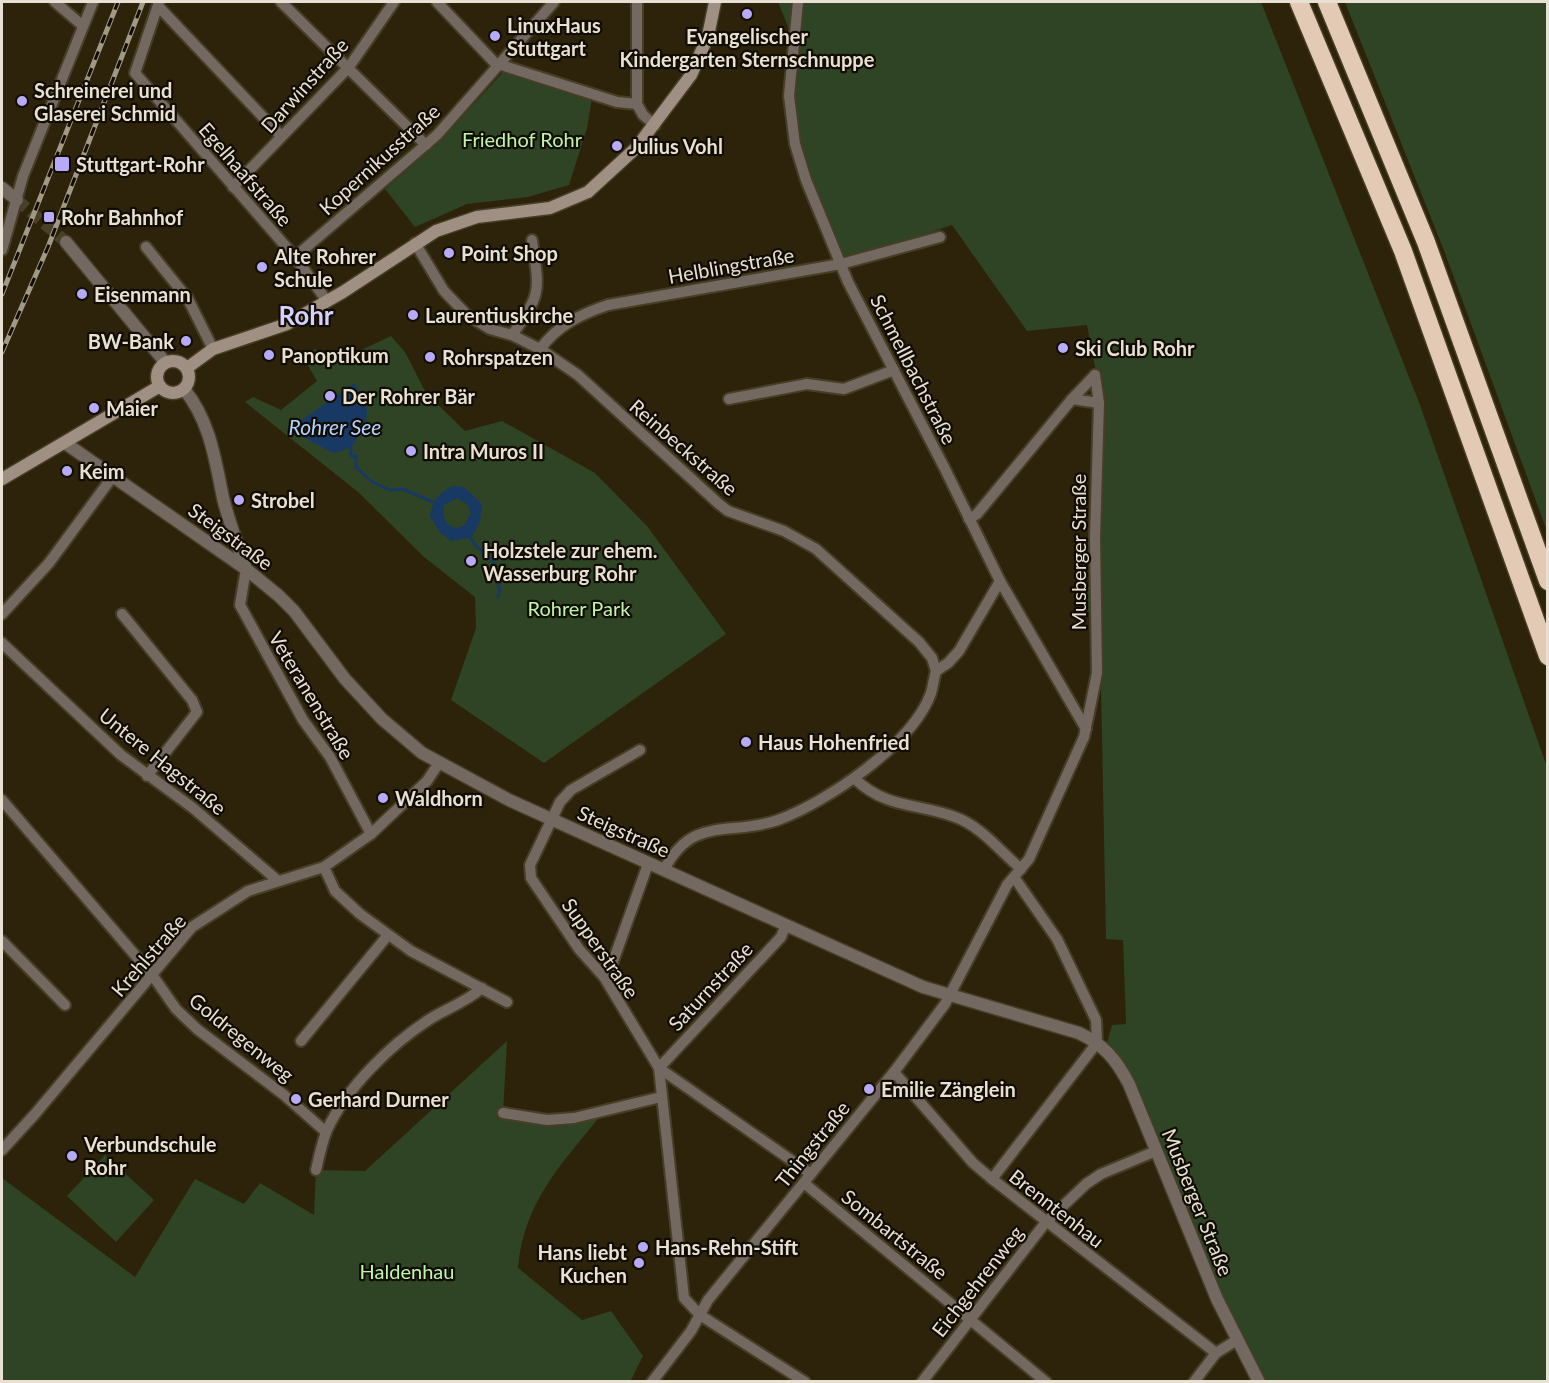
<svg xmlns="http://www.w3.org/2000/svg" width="1549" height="1383" font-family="Lato,sans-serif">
	<rect width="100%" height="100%" fill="#2d230a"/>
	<!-- green -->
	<g fill="#2e4424">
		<polygon points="778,2 1261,2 1420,405 1547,767 1547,1381 1266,1381 1240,1337 1221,1296 1127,1069 1117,1053 1107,1043 1112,1025 1126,1024 1123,940 1106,939 1101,684 1101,399 1087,325 1027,331 952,225 897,244 847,256 841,264 795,144 793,39"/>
		<polygon points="1345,2 1547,2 1547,531 1445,253"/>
		<polygon points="503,72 592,98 587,128 569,185 528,197 467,204 415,227 385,189 441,140"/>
		<polygon points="391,336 405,352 426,393 465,431 502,421 595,473 647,526 726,634 544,763 451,700 476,628 475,597 424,557 358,492 245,402 253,397 281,410 317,381 302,355 316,349 326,368 341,354 355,353"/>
		<polygon points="1086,584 1092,590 1092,610 1087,612 1084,602"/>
		<path d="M507,1041L503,1113L547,1120L605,1110C564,1162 524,1199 518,1268L582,1320L611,1311L643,1356L630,1382L2,1381V1178L135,1277L195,1179L244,1204L260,1183L314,1215L316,1170L365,1171Z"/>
		<polygon points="105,1155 154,1200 116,1242 67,1196"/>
	</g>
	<!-- water -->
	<g fill="#183964" fill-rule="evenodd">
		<path d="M354,383C375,411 368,421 351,448L333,453L298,434L301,431L295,425Z"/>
		<path d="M452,486L464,487L482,504L480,521L472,537L451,541L439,531L430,516C433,500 438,494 452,486ZM457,498L468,505L471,513L464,525L458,528C445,527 442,516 444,505Z"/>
	</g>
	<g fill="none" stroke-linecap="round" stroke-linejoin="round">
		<!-- stream -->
		<g stroke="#183964" stroke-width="3">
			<polyline points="351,448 351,456 356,456 356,467 371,481 389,490 403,489 433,502"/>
			<polyline points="470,537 475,545 493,561 500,592"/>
			<polyline points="497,597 499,595"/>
		</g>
		<!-- tertiary-tunnel -->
		<polyline stroke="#494028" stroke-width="12" stroke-dasharray="12 6" stroke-linecap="butt" points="17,200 66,242"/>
		<defs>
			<g id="minor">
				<polyline points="55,2 83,26"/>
				<polyline points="159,2 135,73 295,257 327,301"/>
				<polyline points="281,2 426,145"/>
				<polyline points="437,2 495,63 617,102 637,104"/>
				<polyline points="637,2 637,104"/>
				<polyline points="798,2 789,96 795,144 806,180 848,282 944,467 1000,581 1086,729"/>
				<polyline points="158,6 281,136"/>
				<polyline points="637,104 643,115 655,125"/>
				<polyline points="233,187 349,67 394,2"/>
				<polyline points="415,243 444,291 467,315 490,329 512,335 540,349 578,375 719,504 728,511 784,531 816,549 919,642 932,658 936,671"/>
				<polyline points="146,247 188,299 213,349"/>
				<polyline points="2,250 23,176 93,2"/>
				<polyline points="295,257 437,135 554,2"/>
				<path d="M512,335C543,293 539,290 532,240"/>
				<path d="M540,349C558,325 581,314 608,305L841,264L940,237"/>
				<polyline points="729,399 807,384 844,389 894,370"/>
				<polyline points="1072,399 1099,403"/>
				<polyline points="969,519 977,514 1072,399 1095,375"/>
				<polyline points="246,569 240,605 303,720 330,757 371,834"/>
				<polyline points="2,614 49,563 113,476"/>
				<polyline points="122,614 192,700 197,712 147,776"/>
				<polyline points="2,643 121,755 193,808 277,880"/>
				<polyline points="640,750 571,790 560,802 530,865 531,878 579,949 604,977 659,1068 684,1298 700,1315 805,1382"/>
				<path d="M855,779C887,809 917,803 955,817C981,826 1001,852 1021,869"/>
				<polyline points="2,800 153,976 176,1009 197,1029 284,1095 326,1132"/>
				<polyline points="324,867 335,891 360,914 411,951 507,1002"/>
				<path d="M664,870C693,814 730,837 778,820C827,802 913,744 931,693C933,686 934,678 936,671L948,663L959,651L1000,581"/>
				<polyline points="785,927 781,937 659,1068 811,1174"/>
				<polyline points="2,941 65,1005"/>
				<polyline points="604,977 610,970 648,864"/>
				<polyline points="301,1041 388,935"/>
				<polyline points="894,1072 973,1163 992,1179 1216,1353"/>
				<polyline points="503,1113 547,1120 574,1118 661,1097"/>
				<polyline points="2,1150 35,1114 192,927 248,891 324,867 371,834 427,781 439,763"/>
				<path d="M316,1170C319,1157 322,1142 327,1130C347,1087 391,1044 430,1019C448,1008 466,1002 482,988"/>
				<polyline points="992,1179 1093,1048 1097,1041 1096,1020 1057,939 1014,877"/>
				<polyline points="804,1183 1046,1382"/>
				<polyline points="652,1382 691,1331 708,1300 894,1072 945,1004 1007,885 1029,859 1084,737 1097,673 1095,537 1099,403 1095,375"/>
				<polyline points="922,1382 1046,1222 1086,1184 1101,1174 1156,1151"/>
				<polyline points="1194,1382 1216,1353 1237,1340"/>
			</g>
			<g id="tertiary">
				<polyline points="2,188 17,200"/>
				<polyline points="66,242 165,362"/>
				<path d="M184,389C210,421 215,459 223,498C229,522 238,546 246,569"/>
				<path d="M65,443L246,569L279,596L294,611L345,679L382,719L422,753L509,800L923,987L1079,1033C1104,1045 1116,1059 1129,1084L1217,1299L1259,1382"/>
			</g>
			<g id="secondary">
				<circle cx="173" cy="377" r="16"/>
				<polyline points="187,368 213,349 287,324 343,292 436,231 477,217 550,208 588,192 636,148 691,75 708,36 715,2"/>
				<polyline points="2,479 160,386"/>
			</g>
			<g id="motorway">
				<polyline points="1299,2 1403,251 1548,656"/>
				<polyline points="1327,2 1426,242 1548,581"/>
			</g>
		</defs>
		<!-- minor casing -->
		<use href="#minor" stroke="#473e26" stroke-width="14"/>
		<!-- tertiary casing -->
		<use href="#tertiary" stroke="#473e26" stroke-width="15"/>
		<!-- secondary casing -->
		<use href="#secondary" stroke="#473e26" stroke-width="15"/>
		<!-- motorway casing -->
		<use href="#motorway" stroke="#473e26" stroke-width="21"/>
		<!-- minor -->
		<use href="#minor" stroke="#736961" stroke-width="10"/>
		<!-- tertiary -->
		<use href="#tertiary" stroke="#736961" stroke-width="12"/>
		<!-- secondary -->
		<use href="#secondary" stroke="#a09083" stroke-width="12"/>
		<!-- motorway -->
		<use href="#motorway" stroke="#e3cab5" stroke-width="18"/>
		<defs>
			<g id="rail">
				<polyline points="2,294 118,2"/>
				<polyline points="2,352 48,247 143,2"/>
			</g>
		</defs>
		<!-- rail casing -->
		<use href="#rail" stroke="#a19886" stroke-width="5"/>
		<!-- rail -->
		<use href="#rail" stroke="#110d04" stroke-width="3" stroke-dasharray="9" stroke-linecap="butt"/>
	</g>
	<!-- markers -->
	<g fill="#b7abf7" stroke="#110d04" stroke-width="2">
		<circle cx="747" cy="14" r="6"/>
		<circle cx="495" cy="36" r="6"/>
		<circle cx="22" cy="101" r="6"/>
		<circle cx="617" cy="146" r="6"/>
		<rect x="54" y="156" width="16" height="16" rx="3"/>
		<rect x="43" y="211" width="12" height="12" rx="3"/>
		<circle cx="449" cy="253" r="6"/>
		<circle cx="262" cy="267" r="6"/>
		<circle cx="82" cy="294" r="6"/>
		<circle cx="413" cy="315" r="6"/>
		<circle cx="186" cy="341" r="6"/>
		<circle cx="1063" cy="348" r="6"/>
		<circle cx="269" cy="355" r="6"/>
		<circle cx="430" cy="357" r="6"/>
		<circle cx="330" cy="396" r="6"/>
		<circle cx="94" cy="408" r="6"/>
		<circle cx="411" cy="451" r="6"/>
		<circle cx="67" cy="471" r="6"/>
		<circle cx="239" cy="500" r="6"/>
		<circle cx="471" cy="561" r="6"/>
		<circle cx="746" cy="742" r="6"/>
		<circle cx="383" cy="798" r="6"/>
		<circle cx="869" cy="1089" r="6"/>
		<circle cx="296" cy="1099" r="6"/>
		<circle cx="72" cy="1156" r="6"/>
		<circle cx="643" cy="1247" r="6"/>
		<circle cx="639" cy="1263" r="6"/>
	</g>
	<g text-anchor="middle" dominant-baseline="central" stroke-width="4.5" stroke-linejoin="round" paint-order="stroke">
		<!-- poi labels -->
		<g font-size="20" font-weight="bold" fill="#e8e1d3" stroke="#110d04" text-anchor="start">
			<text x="507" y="25">LinuxHaus<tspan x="507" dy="23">Stuttgart</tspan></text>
			<text x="747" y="36" text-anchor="middle">Evangelischer<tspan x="747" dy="23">Kindergarten Sternschnuppe</tspan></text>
			<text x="34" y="90">Schreinerei und<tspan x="34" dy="23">Glaserei Schmid</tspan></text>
			<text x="629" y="146">Julius Vohl</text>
			<text x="76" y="164">Stuttgart-Rohr</text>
			<text x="61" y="217">Rohr Bahnhof</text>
			<text x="461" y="253">Point Shop</text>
			<text x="274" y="256">Alte Rohrer<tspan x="274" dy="23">Schule</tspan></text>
			<text x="94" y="294">Eisenmann</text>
			<text x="425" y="315">Laurentiuskirche</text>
			<text x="174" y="341" text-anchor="end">BW-Bank</text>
			<text x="1075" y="348">Ski Club Rohr</text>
			<text x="281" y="355">Panoptikum</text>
			<text x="442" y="357">Rohrspatzen</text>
			<text x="342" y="396">Der Rohrer Bär</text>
			<text x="106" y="408">Maier</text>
			<text x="423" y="451">Intra Muros II</text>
			<text x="79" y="471">Keim</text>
			<text x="251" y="500">Strobel</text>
			<text x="483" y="550">Holzstele zur ehem.<tspan x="483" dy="23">Wasserburg Rohr</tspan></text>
			<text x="758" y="742">Haus Hohenfried</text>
			<text x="395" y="798">Waldhorn</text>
			<text x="881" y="1089">Emilie Zänglein</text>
			<text x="308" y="1099">Gerhard Durner</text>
			<text x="84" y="1144">Verbundschule<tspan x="84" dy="23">Rohr</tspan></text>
			<text x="655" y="1247">Hans-Rehn-Stift</text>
			<text x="627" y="1252" text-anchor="end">Hans liebt<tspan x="627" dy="23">Kuchen</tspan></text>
		</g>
		<!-- street labels -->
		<g font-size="20" fill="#e8e1d3" stroke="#110d04">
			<text transform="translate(304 85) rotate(-48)">Darwinstraße</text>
			<text transform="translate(379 159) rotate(-42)">Kopernikusstraße</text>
			<text transform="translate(246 174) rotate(49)">Egelhaafstraße</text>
			<text transform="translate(731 265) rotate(-10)">Helblingstraße</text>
			<text transform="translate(914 369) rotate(63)">Schmellbachstraße</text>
			<text transform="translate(684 447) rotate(41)">Reinbeckstraße</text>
			<text transform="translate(231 536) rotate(36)">Steigstraße</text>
			<text transform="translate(1078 552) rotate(-90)">Musberger Straße</text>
			<text transform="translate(312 695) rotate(59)">Veteranenstraße</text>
			<text transform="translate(163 761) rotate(39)">Untere Hagstraße</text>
			<text transform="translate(624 831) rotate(24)">Steigstraße</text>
			<text transform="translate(601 948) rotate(55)">Supperstraße</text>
			<text transform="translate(148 955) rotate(-49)">Krehlstraße</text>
			<text transform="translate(710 986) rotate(-47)">Saturnstraße</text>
			<text transform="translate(242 1037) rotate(39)">Goldregenweg</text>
			<text transform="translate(812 1144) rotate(-51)">Thingstraße</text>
			<text transform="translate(1198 1202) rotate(68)">Musberger Straße</text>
			<text transform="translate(1057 1208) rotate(38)">Brenntenhau</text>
			<text transform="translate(895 1234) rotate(39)">Sombartstraße</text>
			<text transform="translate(977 1281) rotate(-52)">Eichgehrenweg</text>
		</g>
		<!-- park labels -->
		<g font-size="20" fill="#bff5a8" stroke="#110d04">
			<text x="522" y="139">Friedhof Rohr</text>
			<text x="579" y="608">Rohrer Park</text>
			<text x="407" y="1271">Haldenhau</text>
		</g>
		<!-- water labels -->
		<g font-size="21" font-style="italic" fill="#b3d2fd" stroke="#110d04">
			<text x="335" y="426">Rohrer See</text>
		</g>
		<!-- district labels -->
		<g font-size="26" font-weight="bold" fill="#d6d1fc" stroke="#110d04">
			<text x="306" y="315">Rohr</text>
		</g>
	</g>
	<!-- border -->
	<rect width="1549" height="1383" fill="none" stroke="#e8e1d3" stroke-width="6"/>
</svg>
